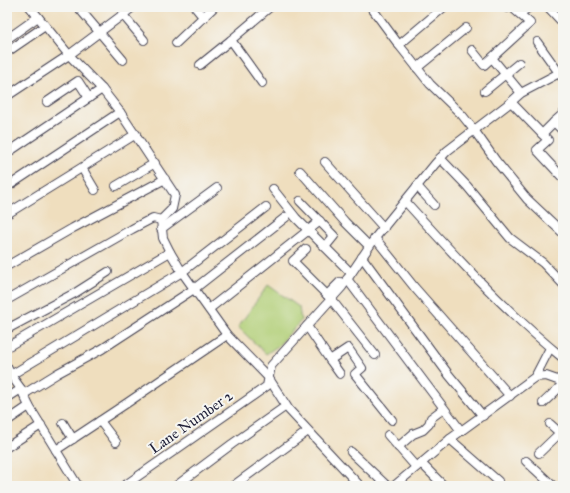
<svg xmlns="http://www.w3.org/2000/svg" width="570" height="493" font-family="'IM FELL Great Primer',serif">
	<rect width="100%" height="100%" fill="#f6f6f2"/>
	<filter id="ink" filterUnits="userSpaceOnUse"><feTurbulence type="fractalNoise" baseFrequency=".025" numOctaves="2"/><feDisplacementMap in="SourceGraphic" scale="8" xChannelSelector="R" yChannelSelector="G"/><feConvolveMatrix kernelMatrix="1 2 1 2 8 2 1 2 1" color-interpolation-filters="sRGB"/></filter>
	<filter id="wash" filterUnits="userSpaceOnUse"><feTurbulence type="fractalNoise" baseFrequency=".012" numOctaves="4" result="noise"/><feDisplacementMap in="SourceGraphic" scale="16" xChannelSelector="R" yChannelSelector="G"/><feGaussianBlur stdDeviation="0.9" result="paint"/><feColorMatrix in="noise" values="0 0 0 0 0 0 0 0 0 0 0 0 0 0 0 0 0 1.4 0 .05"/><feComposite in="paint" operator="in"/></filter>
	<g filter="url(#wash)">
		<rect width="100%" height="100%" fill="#efdebe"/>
		<!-- green -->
		<polygon fill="#b0ce75" stroke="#697858" points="268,285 299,307 301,321 278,346 266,354 238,327"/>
	</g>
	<g filter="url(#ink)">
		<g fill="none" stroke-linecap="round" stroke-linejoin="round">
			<defs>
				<g id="minor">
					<polyline points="30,7 69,55 102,89 120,112 175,195 172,209 161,220 163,238 170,252 182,272 227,335 268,377 289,410 360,486"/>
					<polyline points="78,7 123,60"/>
					<polyline points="195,7 204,18"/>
					<polyline points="371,7 399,45 430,84 462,115 474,130 496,161 527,199 563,233"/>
					<polyline points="506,7 507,8"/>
					<polyline points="548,7 563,23"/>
					<polyline points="525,10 530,7"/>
					<polyline points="123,15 144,40"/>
					<polyline points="7,39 38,17"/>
					<polyline points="231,40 262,83"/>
					<polyline points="537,42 562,77"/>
					<polyline points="176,43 214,7"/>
					<polyline points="399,45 444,7"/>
					<polyline points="472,50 484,65 530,23 515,10"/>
					<polyline points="7,52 45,26"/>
					<polyline points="492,58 521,93"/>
					<polyline points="200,65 231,40 270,7"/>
					<polyline points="417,68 466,28"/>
					<polyline points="485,91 519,63"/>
					<polyline points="7,96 69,55 133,7"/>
					<polyline points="47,102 78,81 89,98"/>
					<polyline points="511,102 542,134 554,122 563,131"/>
					<polyline points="554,122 563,114"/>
					<polyline points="542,134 548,140 537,150 563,178"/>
					<polyline points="7,153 102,89"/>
					<polyline points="440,158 467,186 510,238 543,263 563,284"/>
					<polyline points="325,162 384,228"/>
					<polyline points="82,168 95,190"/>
					<polyline points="300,171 345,222 369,246"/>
					<polyline points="116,186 155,163"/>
					<polyline points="417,186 434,205"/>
					<polyline points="7,187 120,112"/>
					<polyline points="273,189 296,218 351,273"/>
					<polyline points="300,201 334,236 325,247"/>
					<path d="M405,201C455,256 505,311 563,358"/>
					<polyline points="7,214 136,134"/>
					<polyline points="161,229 217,188"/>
					<polyline points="375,238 415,288 510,396"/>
					<polyline points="306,249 293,261 331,299 375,355"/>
					<polyline points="362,257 449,375 483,416"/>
					<polyline points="7,266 73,228 165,179"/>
					<polyline points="347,279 461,431"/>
					<polyline points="327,295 340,282"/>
					<polyline points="7,300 132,229 153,218 161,220"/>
					<polyline points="209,309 320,221"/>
					<polyline points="307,326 330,360 348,348 362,368 355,374 392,420"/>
					<polyline points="7,329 75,293 108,272"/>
					<polyline points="7,347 170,252"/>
					<polyline points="330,360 340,374"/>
					<polyline points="7,367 11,375 182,272 266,207"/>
					<polyline points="7,377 11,375 21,389 29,406 78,486"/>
					<polyline points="535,377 550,348"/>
					<polyline points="24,394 58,373 102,349 194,289 286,217"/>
					<polyline points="7,398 21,389"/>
					<polyline points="543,403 563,384"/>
					<polyline points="7,421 29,406"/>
					<polyline points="100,421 116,442"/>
					<polyline points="63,423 73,439"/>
					<polyline points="550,424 560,433"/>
					<polyline points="388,435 416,467"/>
					<polyline points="450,439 498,481"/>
					<polyline points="7,447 41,425"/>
					<polyline points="398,447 413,434 423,430 429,424 431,418 439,412"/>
					<polyline points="56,450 127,403 227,335"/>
					<polyline points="351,452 387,486"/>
					<polyline points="539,453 563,430"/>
					<polyline points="526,461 553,486"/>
					<polyline points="421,463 444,486"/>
					<polyline points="124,486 267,386 271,366 342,287 375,238 435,164 447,151 511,102 521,93 563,71"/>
					<polyline points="176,486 232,444 286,406"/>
					<polyline points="233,486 308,431"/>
					<polyline points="394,486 450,439 535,377 546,376 563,382"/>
				</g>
			</defs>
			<!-- minor casing -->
			<use href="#minor" stroke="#413e4f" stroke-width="10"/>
			<!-- minor -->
			<use href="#minor" stroke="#fff" stroke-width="8"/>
		</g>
	</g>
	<g text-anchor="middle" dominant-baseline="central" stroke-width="4" stroke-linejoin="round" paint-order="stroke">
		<!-- street labels -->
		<g font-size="15" fill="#22223b" stroke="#f6f6f2">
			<text transform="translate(191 422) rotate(-35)">Lane Number 2</text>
		</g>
	</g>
	<!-- margin -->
	<rect width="570" height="493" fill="none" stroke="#f6f6f2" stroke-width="24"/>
</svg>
